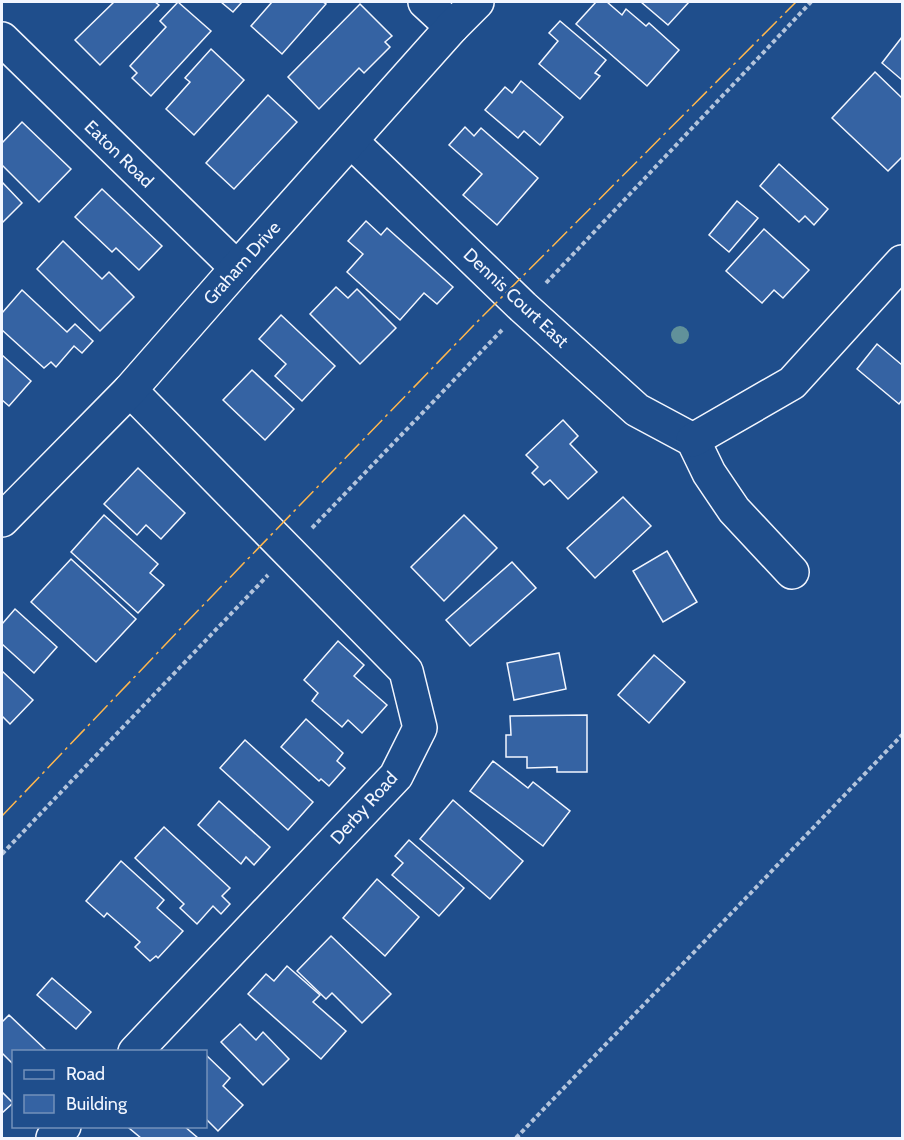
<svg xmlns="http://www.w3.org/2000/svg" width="904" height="1140" font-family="Cabin,sans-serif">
	<rect width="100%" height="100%" fill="#1f4e8c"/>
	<!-- building -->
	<g fill="#3563a3" stroke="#f2f6ff" stroke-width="1.5">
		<polygon points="114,2 155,2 159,5 100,65 75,40"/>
		<polygon points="178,2 211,31 151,96 132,78 137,73 130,66 166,27 160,21"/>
		<polygon points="221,2 242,2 233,12"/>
		<polygon points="272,2 323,2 326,4 282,54 251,26"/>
		<polygon points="596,2 607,2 622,15 626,9 646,26 649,23 679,50 647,86 576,24"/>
		<polygon points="641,2 689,2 668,25"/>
		<polygon points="360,4 392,36 385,42 390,47 364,73 359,68 319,109 288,77"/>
		<polygon points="560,21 606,60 595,73 600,76 580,99 539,64 558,41 549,33"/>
		<polygon points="902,37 902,80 882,63"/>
		<polygon points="211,49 244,80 194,135 166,109 190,82 185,78"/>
		<polygon points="875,72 902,98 902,160 901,158 888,171 832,118"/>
		<polygon points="521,81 563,117 540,145 524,131 518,138 485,110 505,87 512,93"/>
		<polygon points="268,95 297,122 234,189 206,163"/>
		<polygon points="22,122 71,169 39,202 2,165 2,143"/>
		<polygon points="465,127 474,136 481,128 538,178 497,225 463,195 482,174 449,145"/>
		<polygon points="779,164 828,209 814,225 805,216 799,222 760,186"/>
		<polygon points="2,182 22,203 2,223"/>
		<polygon points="102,189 162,246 139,270 116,248 112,252 75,217"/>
		<polygon points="737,201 758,218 729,252 709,235"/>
		<polygon points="366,221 381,235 387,228 453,287 437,304 424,293 400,320 347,272 363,254 348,241"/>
		<polygon points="764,229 809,270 783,298 774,290 762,303 726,271"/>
		<polygon points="63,241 102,279 109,272 134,297 100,331 37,269"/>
		<polygon points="336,287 348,298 357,289 396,328 360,364 310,314"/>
		<polygon points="22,290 67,332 75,324 93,341 82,353 74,346 56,367 51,362 44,368 2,330 2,313"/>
		<polygon points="281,315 335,366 302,401 275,376 286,364 259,339"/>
		<polygon points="877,344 902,365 902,400 899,404 857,369"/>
		<polygon points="2,355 31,381 9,406 2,400"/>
		<polygon points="252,370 294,409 265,440 223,400"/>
		<polygon points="563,420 578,436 570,444 597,472 568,499 550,480 544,485 532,473 538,467 526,455"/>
		<polygon points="138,468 185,513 161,539 146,525 137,535 104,504"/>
		<polygon points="623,497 651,526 595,578 567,548"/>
		<polygon points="104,515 158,564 150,573 164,585 138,613 71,552"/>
		<polygon points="464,515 497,548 444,601 411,567"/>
		<polygon points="667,551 697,602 663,622 633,571"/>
		<polygon points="71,559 136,619 96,662 31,602"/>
		<polygon points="512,562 536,588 470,646 446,620"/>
		<polygon points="15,609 57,647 34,673 2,644 2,624"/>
		<polygon points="338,641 364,665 354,676 387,705 362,733 348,720 342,727 312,701 318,693 304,680"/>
		<polygon points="559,653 566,689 514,700 507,663"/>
		<polygon points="654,655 685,682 649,723 618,695"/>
		<polygon points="2,671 33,700 10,724 2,716"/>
		<polygon points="587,715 587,772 557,772 557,767 527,768 527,757 506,757 506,735 511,735 510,716"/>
		<polygon points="306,719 343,753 337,761 345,768 329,786 321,779 319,781 281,747"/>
		<polygon points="245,740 313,802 288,830 220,768"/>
		<polygon points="493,761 528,788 533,782 570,811 543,846 470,791"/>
		<polygon points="453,800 523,861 490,899 420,839"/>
		<polygon points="219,801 270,847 254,865 246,857 241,864 198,825"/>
		<polygon points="164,827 230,888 222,896 230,904 221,914 213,906 197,924 180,908 184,904 135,858"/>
		<polygon points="409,840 464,888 439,916 392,875 403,863 395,856"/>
		<polygon points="121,861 164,900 157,908 183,931 158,958 156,956 150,961 135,947 140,942 107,913 104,917 86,901"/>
		<polygon points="377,879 419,917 385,956 343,918"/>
		<polygon points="331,936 391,994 362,1023 332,993 326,999 297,971"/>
		<polygon points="287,966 320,995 313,1002 346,1031 321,1059 248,994 266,974 274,981"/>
		<polygon points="52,978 91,1012 76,1029 37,995"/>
		<polygon points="9,1015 48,1052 14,1052 14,1065 2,1053 2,1022"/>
		<polygon points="240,1024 256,1040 263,1032 289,1059 263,1085 221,1042"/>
		<polygon points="206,1055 230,1078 223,1086 243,1105 218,1131 206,1119"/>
		<polygon points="2,1092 13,1103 2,1113"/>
		<polygon points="130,1126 184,1126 198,1138 141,1138 129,1128"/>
	</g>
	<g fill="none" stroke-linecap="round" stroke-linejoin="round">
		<defs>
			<g id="minor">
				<polyline points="425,2 452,27"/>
				<polyline points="2,39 237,268"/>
				<polyline points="351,141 523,307 637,410 693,440 709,473 734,510 792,572"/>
				<polyline points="130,390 406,671 420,728 396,776 135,1052"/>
				<polyline points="693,440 792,383 902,262"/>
				<polyline points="2,520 130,390 237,268 452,27 477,2"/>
				<polyline points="53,1138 64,1126"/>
			</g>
		</defs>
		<!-- minor casing -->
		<use href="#minor" stroke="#f2f6ff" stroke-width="36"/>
		<!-- path -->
		<g stroke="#b3c4dc" stroke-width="4" stroke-dasharray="4.5 3" stroke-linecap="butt">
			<polyline points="546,283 811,2"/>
			<polyline points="312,528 502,330"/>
			<polyline points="2,854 268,575"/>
			<polyline points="516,1138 902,735"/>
		</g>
		<!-- minor -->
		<use href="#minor" stroke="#1f4e8c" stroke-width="33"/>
		<!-- power -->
		<polyline stroke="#ffb74d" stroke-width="1.5" stroke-dasharray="21 4.5 3 4.5" stroke-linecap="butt" points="2,816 185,624 474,325 796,2"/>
	</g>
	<!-- trees -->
	<circle fill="#61919a" cx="680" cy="335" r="9"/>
	<g text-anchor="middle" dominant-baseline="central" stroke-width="4.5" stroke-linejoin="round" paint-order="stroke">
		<!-- street labels -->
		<g font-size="18" fill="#f2f6ff" stroke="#1f4e8c">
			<text transform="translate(119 154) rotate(44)">Eaton Road</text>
			<text transform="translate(242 263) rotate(-48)">Graham Drive</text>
			<text transform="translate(516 298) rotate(43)">Dennis Court East</text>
			<text transform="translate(364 808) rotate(-48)">Derby Road</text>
		</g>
	</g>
	<!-- border -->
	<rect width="904" height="1140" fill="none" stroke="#f2f6ff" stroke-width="6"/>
	<!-- legend -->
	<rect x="12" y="1050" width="195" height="78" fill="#1f4e8c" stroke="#7391ba" stroke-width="1.5"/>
	<rect x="24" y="1070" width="30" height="9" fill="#1f4e8c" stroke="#7391ba" stroke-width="1.5"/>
	<text x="66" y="1080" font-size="18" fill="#f2f6ff">Road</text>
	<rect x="24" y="1095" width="30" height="18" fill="#3563a3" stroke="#7391ba" stroke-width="1.5"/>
	<text x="66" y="1110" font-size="18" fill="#f2f6ff">Building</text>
</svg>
